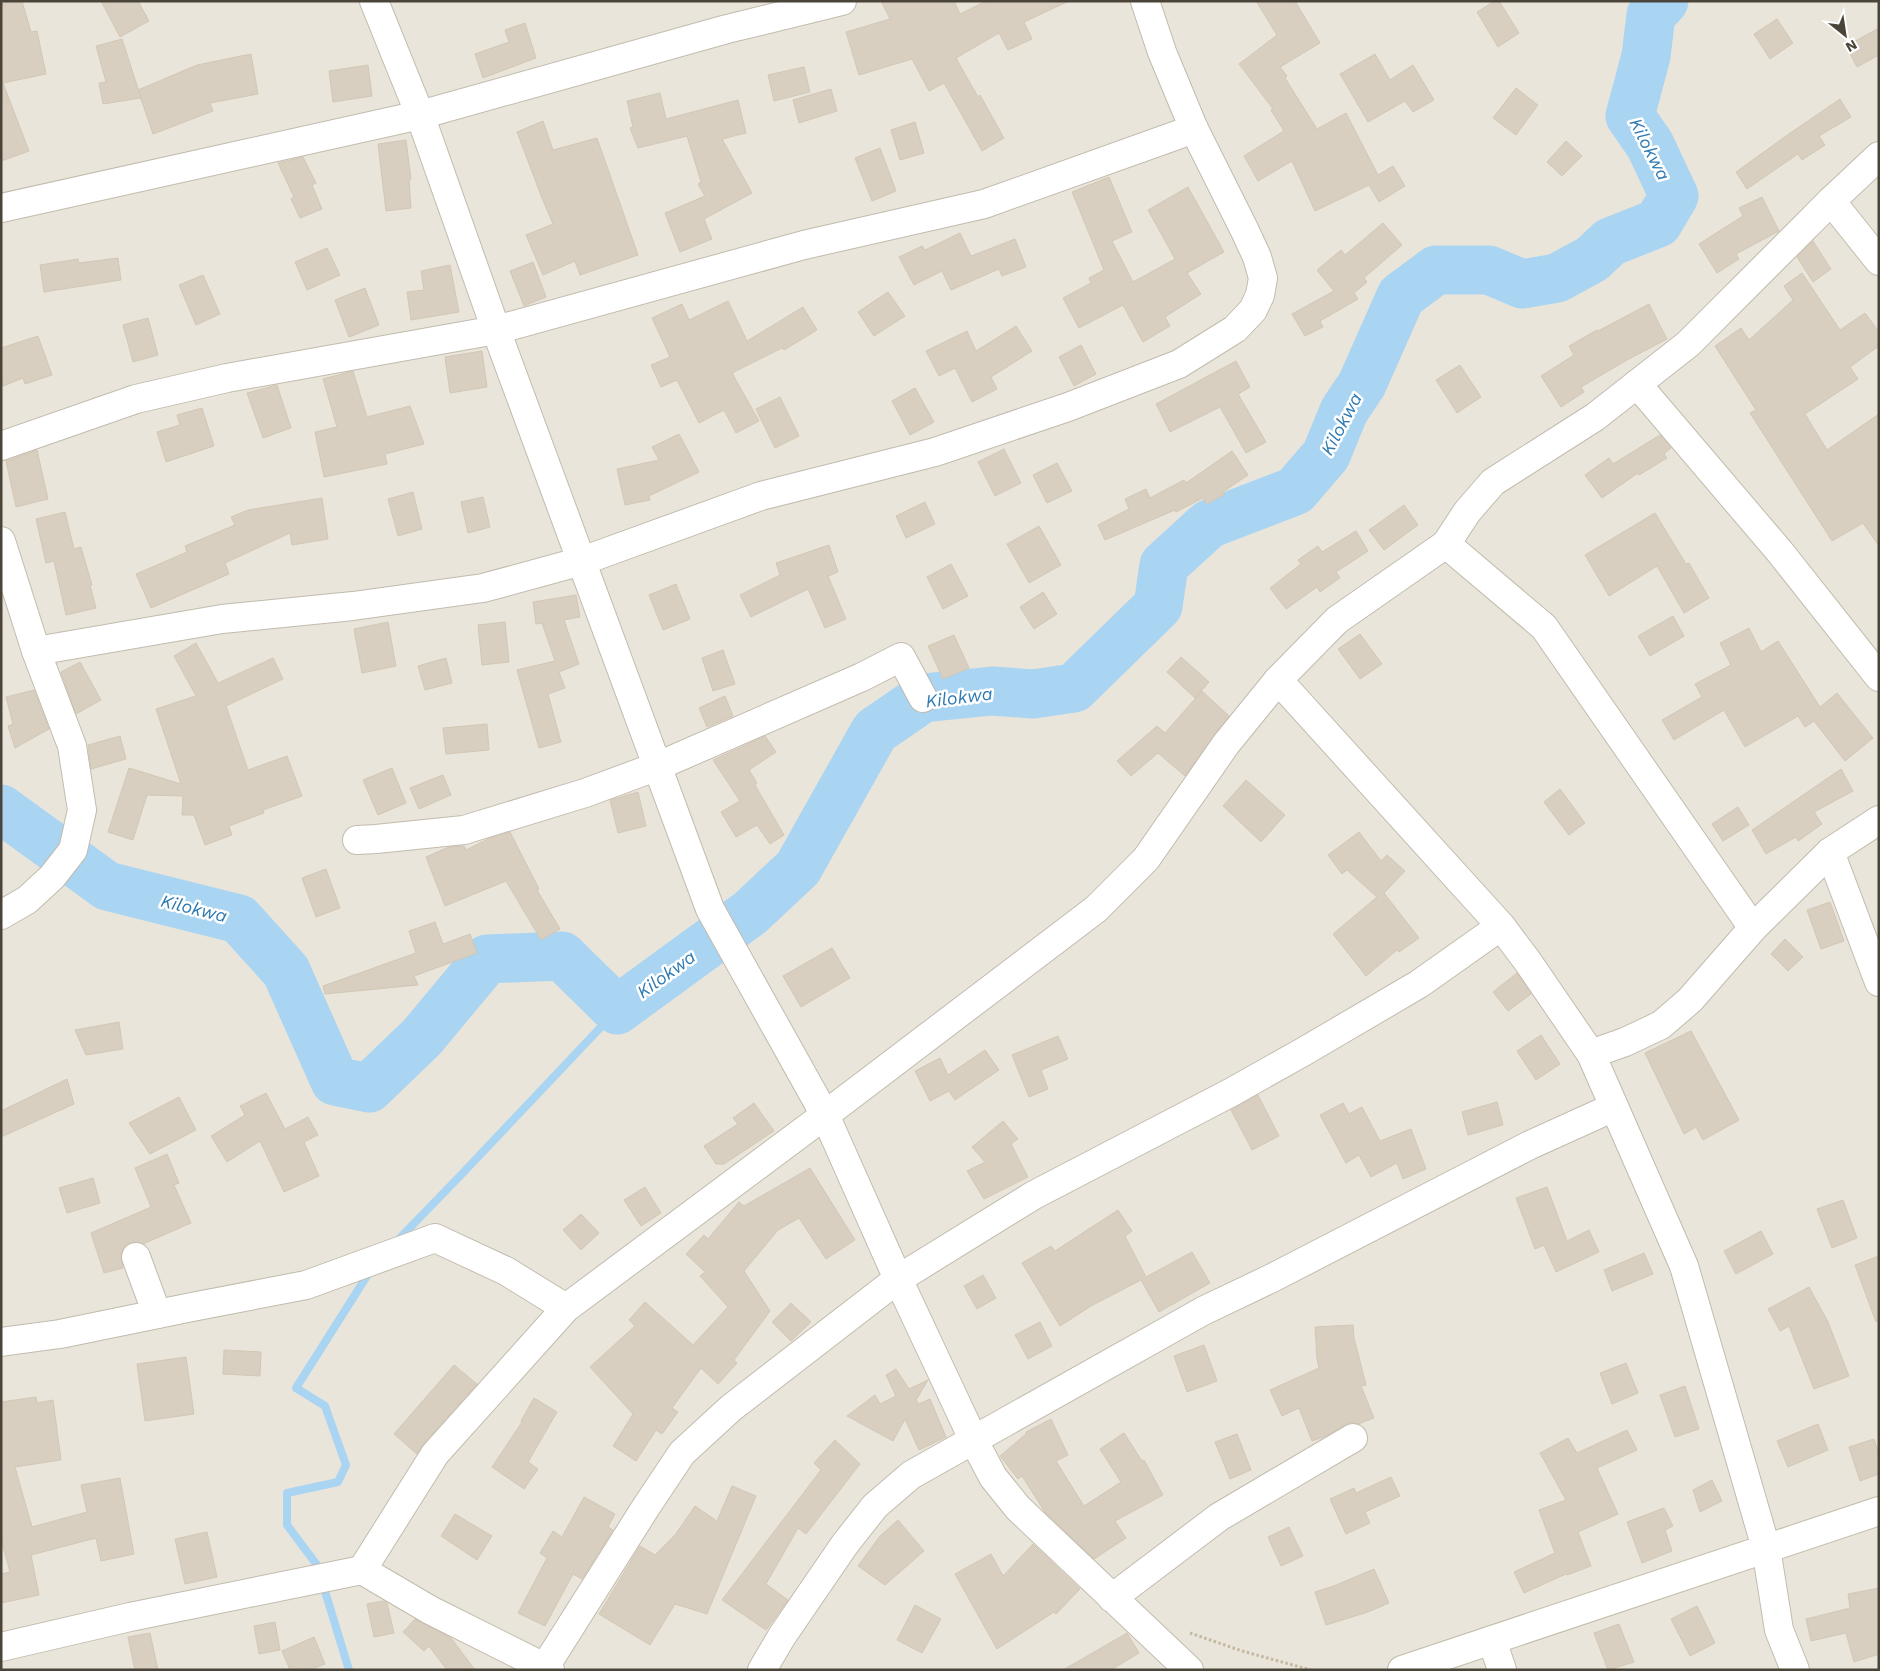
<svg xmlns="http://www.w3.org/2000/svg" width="1880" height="1671" font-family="'Work Sans',sans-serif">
	<rect width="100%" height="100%" fill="#f6f3ec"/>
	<!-- residential -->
	<rect fill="#eae5da" x="1" y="1" width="1878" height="1669"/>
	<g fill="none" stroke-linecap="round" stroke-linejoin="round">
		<!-- stream -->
		<g stroke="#a9d4f2" stroke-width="8">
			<polyline points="396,1242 459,1177 617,1010"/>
			<polyline points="349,1670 317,1565 287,1525 287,1493 338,1482 346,1465 325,1406 296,1388 370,1271"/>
		</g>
		<!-- river -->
		<polyline stroke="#a9d4f2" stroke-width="49" points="1,809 107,886 239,919 286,971 335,1081 369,1088 422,1037 487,959 562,956 617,1010 750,913 798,868 875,731 923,698 992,691 1033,694 1074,688 1158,606 1164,565 1209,524 1295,491 1326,455 1344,411 1362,384 1401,296 1436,270 1489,270 1522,284 1557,278 1592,259 1610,242 1658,223 1674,196 1650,145 1630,116 1646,56 1651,15 1664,1"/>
	</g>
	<!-- building -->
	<g fill="#d8cfc1" stroke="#d3c7b4">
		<polygon points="10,1 22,1 31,32 37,31 46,74 3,83 29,151 1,161 1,4"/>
		<polygon points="101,1 138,1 149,21 120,37"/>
		<polygon points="881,1 954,1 960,14 986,1 1069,1 1024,22 1032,39 1008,50 999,33 956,58 978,97 980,95 1004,138 982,151 944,83 929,91 912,59 859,75 846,32 890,19"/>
		<polygon points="1256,1 1295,1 1320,43 1280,67 1287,76 1285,78 1317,129 1346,113 1378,175 1393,166 1405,186 1379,202 1369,185 1315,211 1292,161 1258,181 1244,156 1284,131 1271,110 1273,109 1239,64 1277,35"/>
		<polygon points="1495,1 1499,1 1519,33 1498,47 1477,12"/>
		<polygon points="1777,19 1793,43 1770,59 1754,34"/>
		<polygon points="525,23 536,58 483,78 475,54 509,42 505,30"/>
		<polygon points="1879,28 1879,55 1857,67 1846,46"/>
		<polygon points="122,39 141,98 103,104 99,83 106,82 96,46"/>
		<polygon points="251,54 258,94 210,103 213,111 153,134 138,90 197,65"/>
		<polygon points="1375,54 1390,80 1413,65 1434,100 1413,112 1405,101 1368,122 1340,74"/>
		<polygon points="368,65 372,96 333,102 329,71"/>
		<polygon points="804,67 810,92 774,101 768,75"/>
		<polygon points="1516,88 1538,105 1516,135 1493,118"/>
		<polygon points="831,89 837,111 799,123 793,100"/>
		<polygon points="660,93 666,119 738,100 746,133 722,139 752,193 704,219 712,239 680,252 665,213 705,196 698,184 701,182 687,136 638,148 630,128 633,127 627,101"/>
		<polygon points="1840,99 1851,117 1819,136 1825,145 1802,160 1798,154 1747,189 1736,172 1786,136"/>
		<polygon points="543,121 553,150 597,138 638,255 580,275 575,261 543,275 526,235 553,224 542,198 517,132"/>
		<polygon points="915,122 924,153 900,160 891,130"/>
		<polygon points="406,140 411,179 409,179 411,208 386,211 378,144"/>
		<polygon points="1566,141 1582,156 1562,176 1547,162"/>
		<polygon points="880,148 896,191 872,201 855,158"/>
		<polygon points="303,157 316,183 312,185 322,209 300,218 291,199 294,197 278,163"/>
		<polygon points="1109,177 1132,232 1112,241 1133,282 1175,259 1148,210 1188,187 1224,252 1187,273 1201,294 1165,317 1170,326 1143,342 1123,305 1079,328 1063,298 1091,283 1089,278 1104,270 1072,192"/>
		<polygon points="1762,197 1779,231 1736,254 1739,259 1717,273 1699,244 1743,216 1739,208"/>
		<polygon points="1383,223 1402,245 1364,278 1367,282 1354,293 1358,299 1320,321 1323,327 1305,336 1292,314 1334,291 1317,270 1341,250 1345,255"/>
		<polygon points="960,233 971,256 1015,239 1026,267 1002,276 999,269 951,290 942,271 914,285 899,257 922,246 925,250"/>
		<polygon points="1813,241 1831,269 1813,282 1797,257"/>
		<polygon points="327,248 340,275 307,290 295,262"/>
		<polygon points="118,258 121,280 44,292 40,265 78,259 79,263"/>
		<polygon points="533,262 546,297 524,306 510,271"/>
		<polygon points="450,265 459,312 411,320 407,292 424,290 421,271"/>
		<polygon points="1802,273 1840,330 1865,313 1879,332 1879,346 1850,367 1858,379 1805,414 1827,450 1879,414 1879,546 1863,523 1832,541 1750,413 1756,410 1715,346 1741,328 1749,340 1793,300 1784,286"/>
		<polygon points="203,275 220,314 196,325 179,285"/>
		<polygon points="365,288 379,325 349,337 335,300"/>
		<polygon points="888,292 905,316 874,336 858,312"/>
		<polygon points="728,301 747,341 803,307 817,330 784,350 782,348 732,373 759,421 736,433 724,410 699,423 677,380 661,387 651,365 670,357 652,318 682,304 689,320"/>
		<polygon points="1649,304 1667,339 1627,360 1581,387 1584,392 1561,407 1541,376 1574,355 1569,346 1597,330 1598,331"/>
		<polygon points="148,318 158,355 133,362 123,325"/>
		<polygon points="1016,326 1032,351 991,377 997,389 972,402 955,368 939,376 926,351 967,331 976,351"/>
		<polygon points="38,336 52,375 25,384 23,378 1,387 1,348"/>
		<polygon points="1081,345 1096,374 1074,386 1059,357"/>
		<polygon points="482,351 487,387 450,393 445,357"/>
		<polygon points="1236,361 1250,387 1238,394 1266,442 1246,453 1220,407 1170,432 1156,404"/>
		<polygon points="1460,365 1481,397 1457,413 1436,380"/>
		<polygon points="353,371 367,417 410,406 424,444 385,454 387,464 324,477 315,432 337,427 323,379"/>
		<polygon points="277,385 291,428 263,438 247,393"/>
		<polygon points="915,388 934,422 910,435 892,401"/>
		<polygon points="780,397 799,436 775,448 756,409"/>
		<polygon points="202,408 214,446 166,462 157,432 180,425 177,415"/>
		<polygon points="679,434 699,472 649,496 650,500 625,505 617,469 659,460 652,447"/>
		<polygon points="1660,435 1671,448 1664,454 1667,458 1639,475 1638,473 1602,498 1585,475 1609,458 1613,464"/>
		<polygon points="1004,449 1021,483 995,496 978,462"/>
		<polygon points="37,450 48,499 16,507 6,461"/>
		<polygon points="1232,451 1248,475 1223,492 1225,494 1207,504 1203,498 1176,512 1175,510 1105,540 1098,525 1129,509 1125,499 1146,489 1150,498 1184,480 1186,483"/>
		<polygon points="1057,463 1072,491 1047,503 1033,475"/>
		<polygon points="413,492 422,529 398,536 388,499"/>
		<polygon points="483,497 490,527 468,533 461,502"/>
		<polygon points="322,498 328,539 292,545 290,533 225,563 229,574 151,608 136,574 187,552 185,546 235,525 231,517 248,510"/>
		<polygon points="925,502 935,524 906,538 896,516"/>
		<polygon points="1404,505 1418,525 1384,550 1369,530"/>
		<polygon points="65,512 74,549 81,547 92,585 90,585 96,608 66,615 54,561 46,563 36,519"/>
		<polygon points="1655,513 1686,564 1689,563 1709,598 1684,613 1657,566 1609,596 1585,555"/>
		<polygon points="1039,526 1061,565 1029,583 1007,544"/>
		<polygon points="1356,531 1368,551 1336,572 1340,578 1320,592 1317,587 1286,609 1270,588 1301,564 1298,560 1318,546 1322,552"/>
		<polygon points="829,545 838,572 828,576 846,619 825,628 808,589 751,617 740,595 780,575 776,563"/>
		<polygon points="951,564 968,596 943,609 927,577"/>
		<polygon points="676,584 690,619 663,630 649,595"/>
		<polygon points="1043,592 1057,614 1034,629 1020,607"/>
		<polygon points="576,595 580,617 564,620 579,664 559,672 565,688 548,694 561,742 539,748 517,670 555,661 542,623 536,624 533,602"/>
		<polygon points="1673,616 1684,636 1650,656 1638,636"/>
		<polygon points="388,622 396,666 362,673 354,629"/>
		<polygon points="505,622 509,662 482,665 478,625"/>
		<polygon points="1749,628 1761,652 1778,641 1820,707 1837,693 1873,738 1845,761 1814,721 1805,727 1798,716 1745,747 1724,710 1674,740 1662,720 1702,697 1695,684 1731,665 1720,643"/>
		<polygon points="1360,634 1382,664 1360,679 1338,649"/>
		<polygon points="954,635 969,668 943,679 928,646"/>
		<polygon points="196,643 218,683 273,658 283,679 226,706 248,770 287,756 302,796 263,810 264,813 229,826 232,835 205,845 194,815 182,815 183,796 147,795 133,840 108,832 129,768 181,784 156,709 196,696 174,656"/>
		<polygon points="723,650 735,684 713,691 702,658"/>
		<polygon points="1181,657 1209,682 1195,698 1167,672"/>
		<polygon points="446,658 452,683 425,690 418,666"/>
		<polygon points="80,662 101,700 76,714 61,672"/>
		<polygon points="34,690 49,729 15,748 8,726 13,724 6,697"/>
		<polygon points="1202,691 1229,716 1185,776 1158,753 1131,776 1117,761 1157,726 1165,733"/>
		<polygon points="725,696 733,716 707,727 699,708"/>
		<polygon points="487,724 489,750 446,754 443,728"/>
		<polygon points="120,736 126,759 91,769 88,745"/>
		<polygon points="765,736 776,752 749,770 757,783 755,785 784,835 770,844 757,825 736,837 721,812 740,801 713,760"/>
		<polygon points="392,768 406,803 378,815 363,780"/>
		<polygon points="1841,769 1853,791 1814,812 1822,824 1798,841 1796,837 1766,854 1752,830"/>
		<polygon points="443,775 451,795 419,809 410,788"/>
		<polygon points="1246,780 1285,815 1261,842 1223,806"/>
		<polygon points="1560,789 1585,823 1569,835 1544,802"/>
		<polygon points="638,792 646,826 618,833 610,800"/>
		<polygon points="1738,807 1749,825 1723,841 1712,824"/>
		<polygon points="510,832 539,889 537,890 560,929 541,940 506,881 445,906 426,857 449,847 464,846 466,850 488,839"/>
		<polygon points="1359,832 1381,861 1387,855 1405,871 1384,893 1419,938 1399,952 1397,950 1366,976 1333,934 1377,897 1347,870 1342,874 1328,855"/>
		<polygon points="326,869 340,908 316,917 302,878"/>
		<polygon points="1830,902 1844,941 1821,949 1807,910"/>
		<polygon points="435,922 443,944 470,934 477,953 414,976 418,985 325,994 323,986 416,953 409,931"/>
		<polygon points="1785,939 1803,957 1788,971 1771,954"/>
		<polygon points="832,948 850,978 801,1007 783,976"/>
		<polygon points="1517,973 1531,994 1508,1011 1493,992"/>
		<polygon points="119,1022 123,1049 86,1055 75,1030"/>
		<polygon points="1691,1031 1739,1120 1703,1140 1696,1127 1684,1134 1645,1053"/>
		<polygon points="1541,1035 1560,1064 1536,1080 1517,1051"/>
		<polygon points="1058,1036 1068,1059 1041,1070 1048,1089 1029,1097 1012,1055"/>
		<polygon points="985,1050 999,1070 955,1100 949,1091 930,1101 915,1071 940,1058 948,1075"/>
		<polygon points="67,1079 74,1104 1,1137 1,1111"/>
		<polygon points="266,1093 285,1129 308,1117 318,1135 304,1142 319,1176 284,1192 260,1141 227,1162 211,1136 245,1115 240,1106"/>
		<polygon points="1258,1095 1279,1136 1252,1150 1231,1110"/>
		<polygon points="179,1097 196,1130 150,1154 129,1123"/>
		<polygon points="1497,1102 1503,1125 1468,1135 1462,1112"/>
		<polygon points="754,1103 774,1131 724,1164 716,1164 704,1146 738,1124 733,1118"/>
		<polygon points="1343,1103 1349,1114 1362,1107 1380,1141 1411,1129 1426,1169 1403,1179 1397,1163 1371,1177 1359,1155 1346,1163 1320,1115"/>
		<polygon points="1003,1121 1018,1139 1011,1144 1028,1177 984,1199 967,1171 985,1162 972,1147"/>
		<polygon points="167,1154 179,1183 174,1185 191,1223 143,1244 138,1242 130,1243 124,1247 121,1254 123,1268 104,1273 91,1233 151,1207 135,1168"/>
		<polygon points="810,1168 855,1240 826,1259 799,1218 778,1230 744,1271 770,1311 734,1360 737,1363 718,1384 701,1368 672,1408 678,1412 662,1434 656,1430 636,1461 613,1446 633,1414 590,1367 635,1326 629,1320 645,1302 693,1345 728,1307 700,1276 705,1272 686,1254 704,1235 708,1239 739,1202 744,1206"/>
		<polygon points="93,1178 100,1203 67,1213 59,1188"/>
		<polygon points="645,1187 661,1213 641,1226 624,1200"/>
		<polygon points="1547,1187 1567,1241 1589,1230 1599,1252 1556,1272 1544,1245 1535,1249 1516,1198"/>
		<polygon points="1843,1200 1857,1238 1832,1248 1817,1209"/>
		<polygon points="1118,1210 1132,1231 1125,1236 1146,1277 1192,1252 1210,1283 1159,1312 1141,1280 1091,1306 1060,1326 1022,1263 1051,1246 1055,1251"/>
		<polygon points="581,1214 599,1233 581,1250 563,1230"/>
		<polygon points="1761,1231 1773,1254 1736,1274 1724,1251"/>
		<polygon points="1644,1253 1653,1274 1612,1291 1604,1270"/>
		<polygon points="1879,1256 1879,1321 1876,1322 1855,1265"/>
		<polygon points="983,1275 996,1298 977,1309 964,1286"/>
		<polygon points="1809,1287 1828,1322 1849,1376 1814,1389 1789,1326 1780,1331 1768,1309"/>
		<polygon points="791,1303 811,1322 791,1341 772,1322"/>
		<polygon points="1040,1322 1052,1346 1028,1359 1015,1335"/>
		<polygon points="1353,1325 1354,1338 1366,1385 1361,1386 1374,1418 1358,1424 1352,1422 1346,1424 1326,1436 1312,1441 1299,1408 1282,1416 1270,1390 1319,1368 1317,1359 1315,1327"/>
		<polygon points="1204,1345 1217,1381 1187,1392 1174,1356"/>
		<polygon points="224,1350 261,1352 260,1376 223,1374"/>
		<polygon points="186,1357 194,1414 145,1421 137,1364"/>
		<polygon points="1626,1363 1638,1393 1612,1404 1600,1373"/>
		<polygon points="454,1365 477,1384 423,1444 417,1454 394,1434"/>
		<polygon points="896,1369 909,1389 928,1380 916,1400 919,1404 930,1399 946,1437 919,1450 905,1419 893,1441 847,1416 875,1395 880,1404 896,1396 886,1375"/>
		<polygon points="1685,1386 1699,1429 1675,1437 1660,1395"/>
		<polygon points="36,1397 37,1403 53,1400 61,1460 15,1467 32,1527 87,1512 81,1485 120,1478 134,1554 101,1561 96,1538 31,1555 39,1595 1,1603 1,1574 10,1572 1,1539 1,1402"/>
		<polygon points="534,1398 557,1412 528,1462 538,1469 524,1489 492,1467 522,1422 521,1421"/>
		<polygon points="1051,1419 1068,1455 1056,1461 1084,1506 1121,1482 1100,1449 1124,1433 1142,1461 1144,1460 1163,1495 1115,1521 1126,1538 1094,1559 1045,1512 1022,1476 1018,1479 1000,1456 1026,1434 1026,1432"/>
		<polygon points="1818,1424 1828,1450 1788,1467 1777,1441"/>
		<polygon points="1627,1430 1637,1450 1597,1468 1618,1514 1578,1532 1591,1566 1567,1575 1566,1574 1524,1593 1514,1572 1555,1553 1539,1510 1566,1500 1540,1453 1568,1438 1577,1453"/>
		<polygon points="1237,1434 1251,1470 1230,1479 1215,1442"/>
		<polygon points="1874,1439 1879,1455 1879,1474 1860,1481 1849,1447"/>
		<polygon points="835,1440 860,1464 806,1534 798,1528 766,1584 788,1600 766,1630 722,1600 821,1470 814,1463"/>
		<polygon points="1391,1477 1400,1496 1365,1512 1370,1523 1346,1534 1330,1499 1354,1488 1356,1493"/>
		<polygon points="1712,1480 1722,1501 1700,1512 1693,1490"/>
		<polygon points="732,1486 756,1496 707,1614 675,1604 650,1645 599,1614 640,1546 655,1555 675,1535 695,1506 717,1521"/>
		<polygon points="584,1497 615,1514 608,1527 613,1530 582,1579 573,1574 545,1626 518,1613 547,1558 540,1553 553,1531 562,1537"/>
		<polygon points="1664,1508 1673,1526 1665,1530 1672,1551 1642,1563 1627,1522"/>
		<polygon points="455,1514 492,1536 477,1560 441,1536"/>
		<polygon points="898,1520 924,1551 885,1585 858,1566 880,1536"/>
		<polygon points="1289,1527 1303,1556 1281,1566 1268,1537"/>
		<polygon points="207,1532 217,1577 185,1584 175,1539"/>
		<polygon points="1033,1544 1080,1589 1056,1614 1054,1612 997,1649 955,1574 991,1554 1003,1576"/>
		<polygon points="1374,1569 1389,1603 1368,1612 1326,1625 1315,1592 1334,1586"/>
		<polygon points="1879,1588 1879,1654 1854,1662 1846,1633 1811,1641 1806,1619 1850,1608 1848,1594"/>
		<polygon points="383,1601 387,1603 394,1633 374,1637 367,1604"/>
		<polygon points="915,1605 941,1619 922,1653 897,1640"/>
		<polygon points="1697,1606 1715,1643 1690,1656 1671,1619"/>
		<polygon points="415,1619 451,1638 475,1670 447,1670 429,1646 424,1651 403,1632"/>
		<polygon points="275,1622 280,1650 259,1654 254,1626"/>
		<polygon points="1619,1624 1634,1662 1608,1670 1594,1633"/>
		<polygon points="150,1633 158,1670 135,1670 128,1637"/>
		<polygon points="1127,1633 1139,1653 1111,1670 1063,1670"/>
		<polygon points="314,1637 325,1664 310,1670 290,1670 282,1651"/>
	</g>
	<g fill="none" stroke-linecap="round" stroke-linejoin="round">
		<defs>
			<g id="minor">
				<polyline points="374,1 420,115 496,330 710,909 825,1115 898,1279 974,1441 993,1477 1018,1508 1189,1670"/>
				<polyline points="1831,201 1879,261"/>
				<polyline points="1,208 420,115 727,29 842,1"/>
				<polyline points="1637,384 1780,552 1879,677"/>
				<polyline points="1,446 136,399 227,378 496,330 804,245 984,204 1194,129"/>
				<polyline points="1,541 36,651 72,746 82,810 73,850 52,877 27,900 1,915"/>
				<polyline points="1446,544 1544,627 1753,928"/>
				<polyline points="36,651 222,619 353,606 483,588 582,561 761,496 935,452 1068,407 1179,364 1235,329 1253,310 1260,295 1263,278 1257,257 1245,231 1194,129 1162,52 1145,1"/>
				<polyline points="1278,680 1501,926 1528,962 1591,1054 1684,1266 1766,1548 1779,1630 1795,1670"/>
				<polyline points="357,840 376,839 464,830 585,793 658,766 862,677 901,657 923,698"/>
				<polyline points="1830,852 1879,982"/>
				<polyline points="1591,1054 1625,1042 1661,1025 1690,1000 1753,928 1830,852 1879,820"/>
				<polyline points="136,1257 157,1314"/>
				<polyline points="1,1342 60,1334 192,1307 306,1285 435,1238 506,1271 566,1308"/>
				<polyline points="362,1570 435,1454 566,1308 825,1115 1096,909 1146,859 1226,744 1278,680 1337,620 1446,544 1467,512 1493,482 1595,417 1688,344 1831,201 1879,156"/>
				<polyline points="1112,1598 1219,1517 1353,1438"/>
				<polyline points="1492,1640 1502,1670"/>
				<polyline points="1,1647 130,1617 362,1570 430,1610 550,1670"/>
				<polyline points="543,1670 646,1507 682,1453 731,1408 898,1279 1034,1195 1230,1093 1303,1052 1419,984 1501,926"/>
				<polyline points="762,1670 782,1636 845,1544 875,1506 911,1475 1203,1311 1272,1278 1530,1145 1614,1107"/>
				<polyline points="1402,1670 1879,1511"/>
			</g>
		</defs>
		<!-- minor casing -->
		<use href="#minor" stroke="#c2bbae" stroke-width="30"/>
		<!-- path -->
		<polyline stroke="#c4b79f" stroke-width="3" stroke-dasharray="2.5 2.5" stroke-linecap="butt" points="1190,1633 1242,1651 1311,1670"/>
		<!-- minor -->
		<use href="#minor" stroke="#fff" stroke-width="28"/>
	</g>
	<g text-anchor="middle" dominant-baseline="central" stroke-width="5" stroke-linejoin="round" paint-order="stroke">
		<!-- water labels -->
		<g font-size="18" font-style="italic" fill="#2e7ab2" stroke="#fff">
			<text transform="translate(1650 149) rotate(63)">Kilokwa</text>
			<text transform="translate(1341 424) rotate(-62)">Kilokwa</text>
			<text transform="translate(959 697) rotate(-7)">Kilokwa</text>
			<text transform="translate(194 908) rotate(14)">Kilokwa</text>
			<text transform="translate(666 974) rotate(-36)">Kilokwa</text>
		</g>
	</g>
	<!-- border -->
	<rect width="1880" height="1671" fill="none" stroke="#4b4439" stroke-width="5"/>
	<!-- north arrow -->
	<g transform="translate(1845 35) rotate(150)" stroke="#ffffff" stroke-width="4" paint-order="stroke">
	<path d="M0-4L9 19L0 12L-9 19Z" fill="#4b4439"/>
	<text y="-8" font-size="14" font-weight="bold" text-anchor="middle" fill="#4b4439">N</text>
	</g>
</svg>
